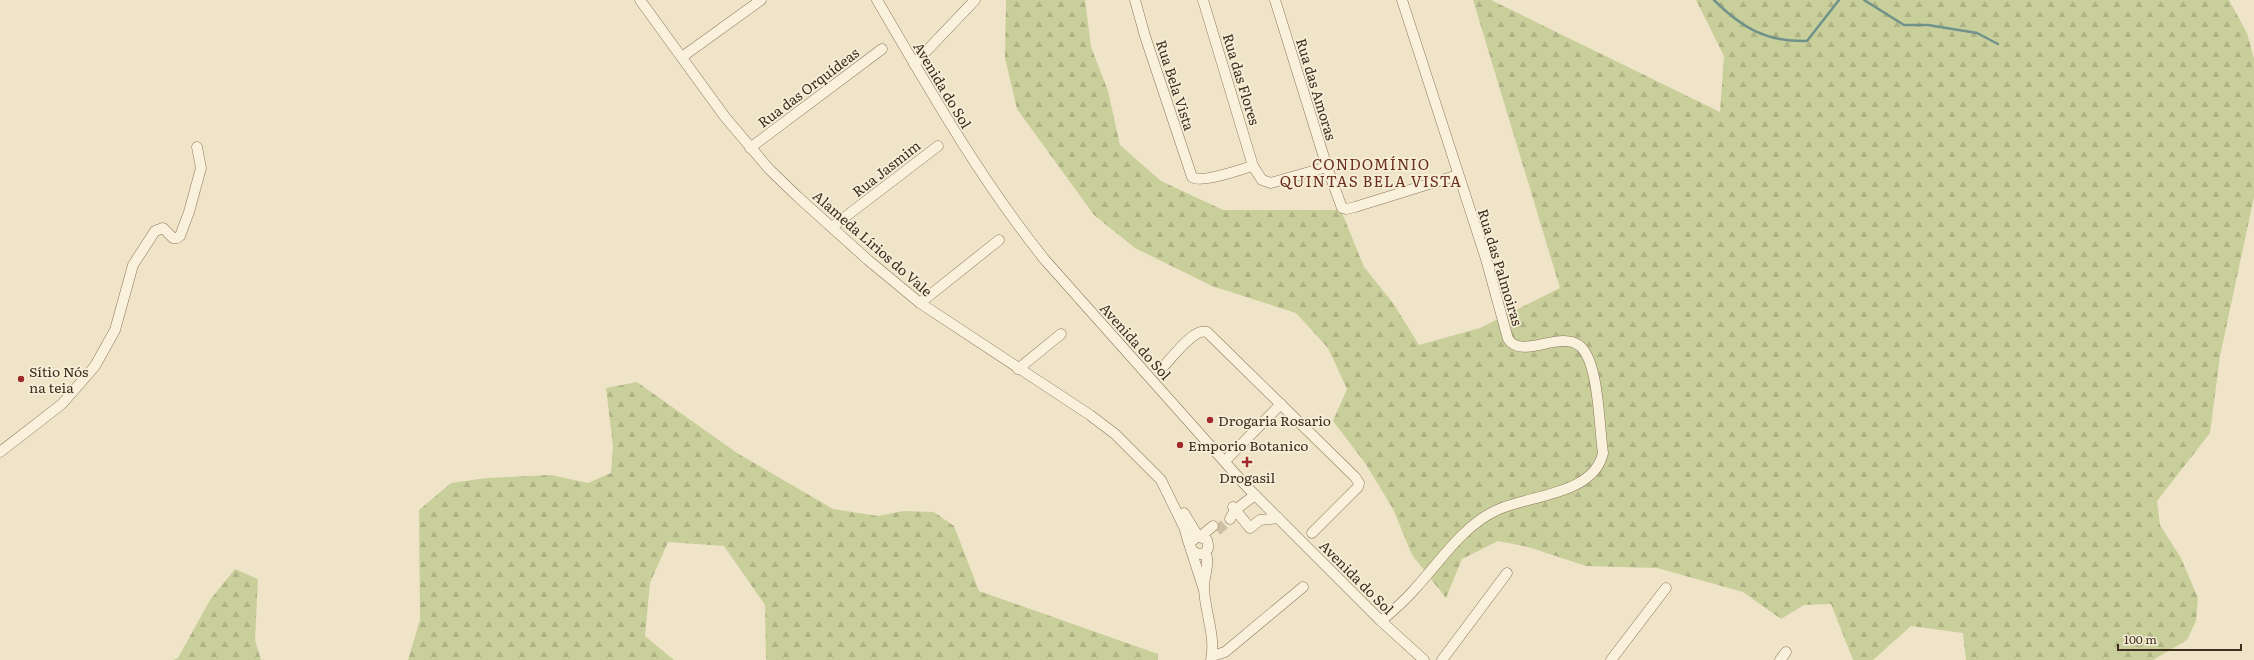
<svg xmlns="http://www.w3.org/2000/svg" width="2254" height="660" font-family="Literata,serif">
	<defs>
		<pattern id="forest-firs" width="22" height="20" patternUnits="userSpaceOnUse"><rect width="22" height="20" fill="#c9cf9b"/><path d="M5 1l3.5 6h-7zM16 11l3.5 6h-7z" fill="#aeb285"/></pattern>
	</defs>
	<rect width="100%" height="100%" fill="#f0e4c8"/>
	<!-- forest -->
	<g fill="url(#forest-firs)">
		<polygon points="1006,0 1085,0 1091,47 1108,91 1120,145 1161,181 1223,210 1341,210 1364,267 1393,303 1419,345 1480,328 1560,288 1473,0 1491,0 1720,112 1724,56 1696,0 2229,0 2247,33 2254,59 2254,197 2220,356 2210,433 2157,501 2160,525 2181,558 2198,598 2196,621 2187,640 2153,660 1966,660 1963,633 1911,626 1873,660 1853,660 1831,604 1804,605 1781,619 1743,592 1657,568 1586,566 1528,547 1498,541 1462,559 1446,598 1412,555 1393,509 1365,463 1333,421 1347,389 1328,348 1296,313 1212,286 1135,248 1094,215 1017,109 1005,58"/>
		<polygon points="637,382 737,453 833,509 878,516 903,511 934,512 954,526 979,591 1158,654 1158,660 766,660 765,605 724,546 668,542 650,583 645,636 674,660 408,660 420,620 419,510 451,483 486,478 551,475 588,483 611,473 613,446 606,388"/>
		<polygon points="235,569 258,579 255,640 261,660 173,660 178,658 210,600"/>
	</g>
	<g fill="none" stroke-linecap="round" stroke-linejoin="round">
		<!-- stream -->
		<g stroke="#6f938a" stroke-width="2.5">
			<path d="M1714,0C1742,28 1766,42 1807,41L1839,0"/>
			<polyline points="1864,0 1904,25 1928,25 1977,33 1998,44"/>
		</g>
		<!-- minor-tunnel -->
		<polyline stroke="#ccc0a6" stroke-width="10" stroke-dasharray="10 5" stroke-linecap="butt" points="1217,531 1230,519"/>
		<defs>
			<g id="minor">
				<path d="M640,0L725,117L769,169L798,197L868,260L920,303L1090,415L1115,434L1161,480L1184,527C1188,537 1188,555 1202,554C1209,551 1209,547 1207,540L1198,536L1191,542L1190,547"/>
				<path d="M877,0C929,89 980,179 1045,260L1247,487L1381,621L1424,660"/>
				<path d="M1135,0L1145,36L1192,177C1201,184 1241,169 1253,166"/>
				<polyline points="1203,0 1253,166 1262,180 1271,183 1327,167"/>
				<polyline points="1275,0 1327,167 1342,208 1346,209 1355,207 1458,175"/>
				<polyline points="682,57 761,0"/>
				<polyline points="914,64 975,0"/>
				<polyline points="750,148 882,49"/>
				<polyline points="832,227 938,146"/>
				<polyline points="920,303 999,240"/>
				<path d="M1163,367C1172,358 1194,327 1207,332L1355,477L1359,483L1358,487L1312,533"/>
				<polyline points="1018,369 1061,334"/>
				<polyline points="0,452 62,404 95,366 115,330 133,265 155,231 163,228 173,238 177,238 180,236 189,212 201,168 197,147"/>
				<polyline points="1225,461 1281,404"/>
				<polyline points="1233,507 1250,528 1260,520 1278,518"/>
				<polyline points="1184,513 1198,536"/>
				<polyline points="1230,519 1235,510 1255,495"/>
				<polyline points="1201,536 1213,526"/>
				<polyline points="1191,550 1203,587"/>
				<path d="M1205,553C1211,561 1203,579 1204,589C1205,612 1216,637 1211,660"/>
				<path d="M1381,621C1393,611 1404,601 1414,590C1439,563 1462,526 1497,510C1529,495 1594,495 1603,453C1599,427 1599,362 1580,346C1560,330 1522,360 1508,339L1486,259L1402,0"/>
				<polyline points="1212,656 1225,652 1303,587"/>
				<polyline points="1442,660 1507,573"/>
				<polyline points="1611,660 1666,588"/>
				<polyline points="1780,660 1786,652"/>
			</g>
		</defs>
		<!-- minor casing -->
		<use href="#minor" stroke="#8d765c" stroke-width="11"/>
		<!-- minor -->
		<use href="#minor" stroke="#faf1dc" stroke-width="10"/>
	</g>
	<!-- markers -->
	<g fill="#9e2a2b" stroke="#f7eed8" stroke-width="1.5">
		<circle cx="21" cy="379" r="4"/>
		<circle cx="1210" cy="420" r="4"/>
		<circle cx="1180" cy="445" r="4"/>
		<path d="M1245 456h4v4h4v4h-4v4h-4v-4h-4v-4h4z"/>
	</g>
	<g text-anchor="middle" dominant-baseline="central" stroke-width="3.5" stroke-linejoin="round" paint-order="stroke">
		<!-- street labels -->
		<g font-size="14" fill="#3d2e20" stroke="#f7eed8">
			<text transform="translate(1242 79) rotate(73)">Rua das Flores</text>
			<text transform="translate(943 85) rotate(59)">Avenida do Sol</text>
			<text transform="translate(1176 85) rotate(72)">Rua Bela Vista</text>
			<text transform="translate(808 87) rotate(-37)">Rua das Orquídeas</text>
			<text transform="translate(1317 89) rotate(73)">Rua das Amoras</text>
			<text transform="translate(886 168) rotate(-38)">Rua Jasmim</text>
			<text transform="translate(873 243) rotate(41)">Alameda Lírios do Vale</text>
			<text transform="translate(1501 267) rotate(73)">Rua das Palmoiras</text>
			<text transform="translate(1136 341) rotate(48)">Avenida do Sol</text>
			<text transform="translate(1357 577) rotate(45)">Avenida do Sol</text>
		</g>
		<!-- poi labels -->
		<g font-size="14" fill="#3d2e20" stroke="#f7eed8" text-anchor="start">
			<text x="29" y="371">Sítio Nós<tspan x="29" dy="16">na teia</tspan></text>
			<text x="1218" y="420">Drogaria Rosario</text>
			<text x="1188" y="445">Emporio Botanico</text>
			<text x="1247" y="477" text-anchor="middle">Drogasil</text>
		</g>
		<!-- neighbourhood labels -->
		<g font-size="15" letter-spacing="1" fill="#6b2e1e" stroke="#f7eed8">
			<text x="1371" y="163">CONDOMÍNIO<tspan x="1371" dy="17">QUINTAS BELA VISTA</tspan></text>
		</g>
	</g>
	<!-- scale -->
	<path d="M2118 644v6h123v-6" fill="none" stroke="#3d2e20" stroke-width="2"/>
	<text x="2124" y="644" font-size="12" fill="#3d2e20" stroke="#f7eed8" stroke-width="3" paint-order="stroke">100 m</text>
</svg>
